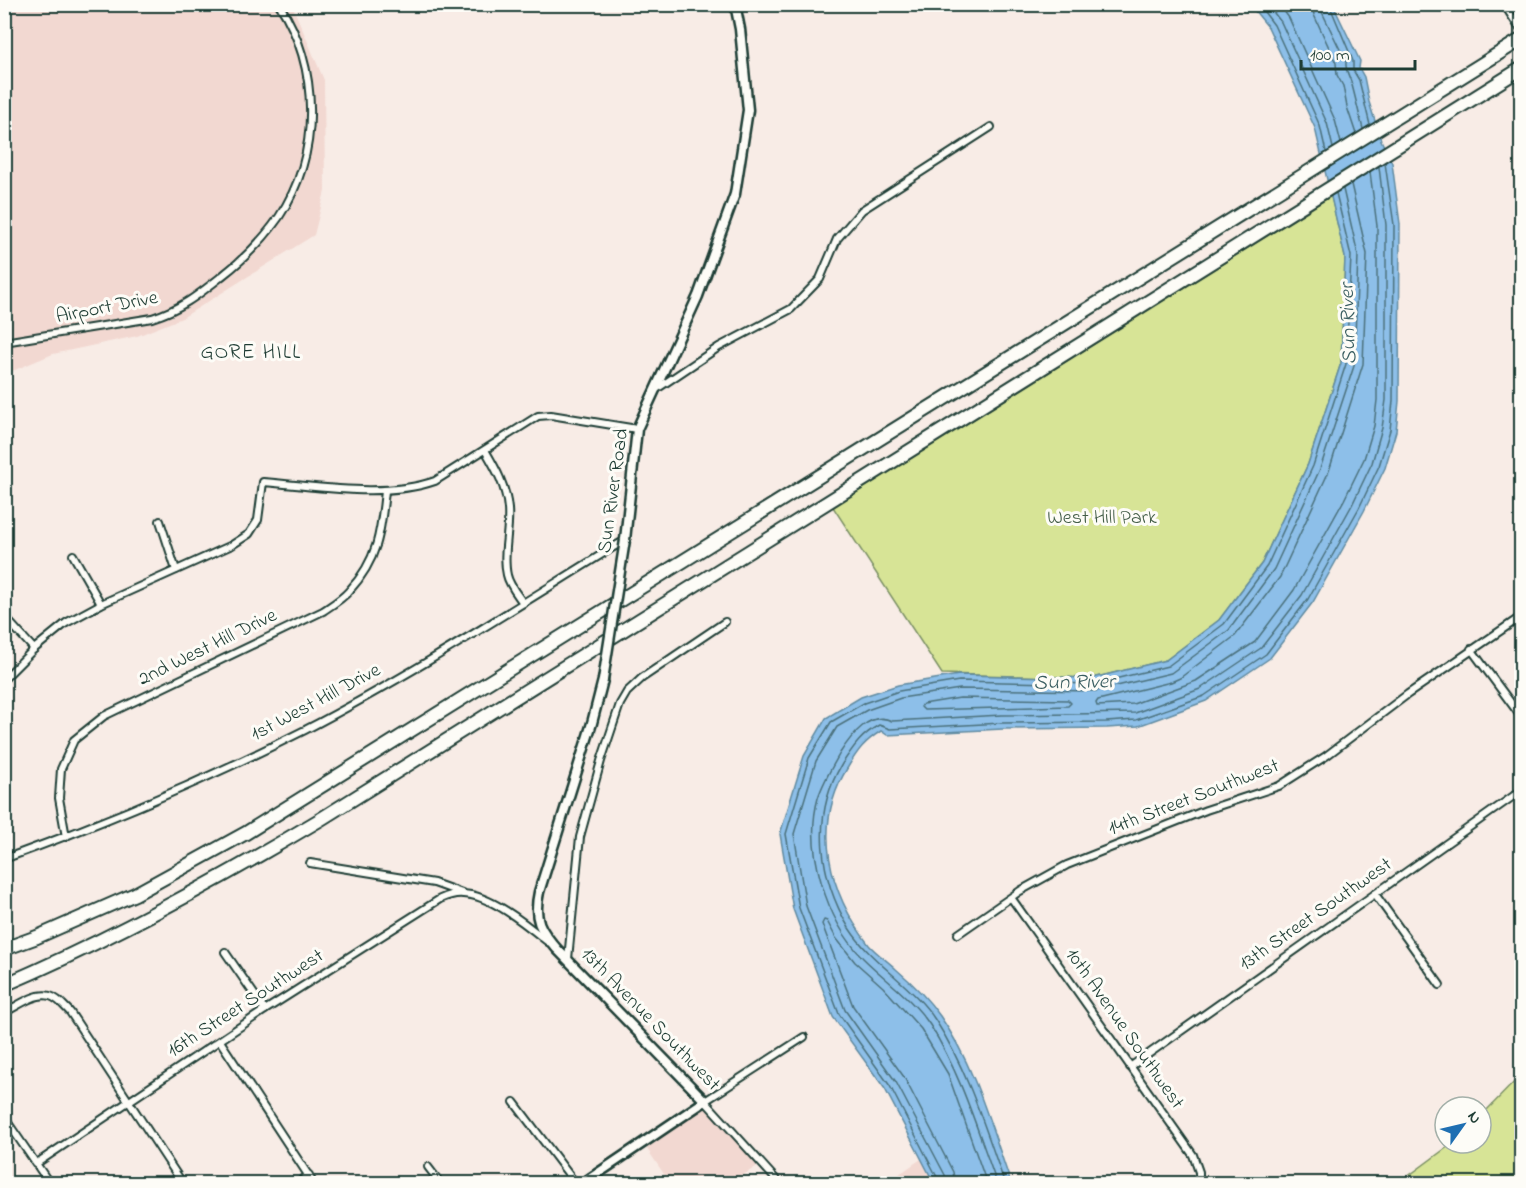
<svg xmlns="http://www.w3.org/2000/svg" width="1526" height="1188" font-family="'Indie Flower',sans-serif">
	<rect width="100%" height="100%" fill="#f8ece6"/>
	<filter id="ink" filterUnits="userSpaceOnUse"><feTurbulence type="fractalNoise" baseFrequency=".0167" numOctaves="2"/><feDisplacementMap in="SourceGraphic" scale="12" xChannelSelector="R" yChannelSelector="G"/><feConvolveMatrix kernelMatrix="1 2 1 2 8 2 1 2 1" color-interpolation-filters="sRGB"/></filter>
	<g filter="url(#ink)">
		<!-- built -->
		<g fill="#f2d8d1">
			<polygon points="5,5 292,5 324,80 325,191 314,235 182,318 137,336 53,354 5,374"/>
			<polygon points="705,1101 762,1163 731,1183 670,1183 643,1143"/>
			<polygon points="921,1159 934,1183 885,1184"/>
		</g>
		<!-- green -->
		<g fill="#d7e496" stroke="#7b9065" stroke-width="1.5">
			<polygon points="1331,196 1345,257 1341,363 1308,464 1262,563 1219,620 1166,660 1093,678 942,674 833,507"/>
			<polygon points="1521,1075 1521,1183 1399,1183 1453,1143 1481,1143 1481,1116"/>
		</g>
		<!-- water -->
		<path fill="#8dbfe9" stroke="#618ba1" stroke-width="1.5" d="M1250,5H1333L1360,61L1359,68L1364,77L1369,102L1381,140L1392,163L1400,224L1399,401L1396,431L1385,468L1364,511L1313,602L1270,658L1206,701L1138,726L1107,728L1003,729L887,735L881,731C864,742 858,750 848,767C811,826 829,893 869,945C877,954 888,961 896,969C911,982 929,1000 940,1016C975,1066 991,1127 1011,1183H934L885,1089L833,1017L793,909L780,834L804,756L826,718L861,697L898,685L959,675L1093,678L1166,660L1219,620L1262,563L1308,464L1341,363L1345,257L1315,128L1268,27Z"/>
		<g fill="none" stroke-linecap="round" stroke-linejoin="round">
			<!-- shore -->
			<g stroke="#4b717c" stroke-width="1.5">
				<polyline points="1258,4 1274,25 1320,126 1326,152"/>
				<polyline points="1267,4 1281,22 1327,123 1333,148"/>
				<polyline points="1279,4 1289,18 1335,120 1341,143"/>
				<polyline points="1312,4 1314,15 1336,63 1337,75 1343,86 1347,107 1356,134"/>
				<path d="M1321,4L1322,12L1346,62C1345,72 1350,76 1352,85C1356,100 1359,114 1363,129"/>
				<polyline points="1329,4 1353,61 1353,70 1359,80 1370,125"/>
				<polyline points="1351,184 1367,254 1363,364 1329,471 1280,577 1235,636 1180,678 1171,682 1098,700 1096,703 1097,706 1133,704 1196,681 1255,642 1294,590 1344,500 1364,459 1374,426 1377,400 1377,226 1370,172"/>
				<polygon points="960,698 1068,700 1071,703 1068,706 924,710 921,707 923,704"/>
				<polyline points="939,1184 938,1179 890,1086 839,1014 799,908 786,834 809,758 831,722 864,703 899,691 959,681 1094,684 1168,666 1224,624 1267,566 1313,466 1346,364 1351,256 1336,193"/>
				<polyline points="946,1184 945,1175 896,1082 845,1010 806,906 794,834 816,761 837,727 867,710 901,698 960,689 1096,691 1171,673 1229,630 1274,569 1320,469 1354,366 1358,255 1343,189"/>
				<polyline points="955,1184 953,1172 904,1077 853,1006 822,924 824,920 827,921 836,938 855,962 883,987 921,1029 948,1074 987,1184"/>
				<path d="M997,1184C977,1129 961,1074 930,1025C913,999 885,980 863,958C826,920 804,849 818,798C823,782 832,767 840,753C851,736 870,710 892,721L1002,715L1135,713L1200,689L1261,648L1302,595L1352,505L1372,463L1382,428L1386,400V225L1379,167"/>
				<path d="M1005,1184C985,1128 968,1071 936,1021C913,985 872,964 849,928C819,878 811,815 842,764C854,746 860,736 879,725L890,729L1002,723L1106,722L1136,720L1204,696L1266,654L1308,599L1359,508L1379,466L1390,430L1393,401L1394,225L1385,163"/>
			</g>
			<defs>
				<g id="minor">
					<polyline points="1504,4 1522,32"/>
					<path d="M4,342L152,318C181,309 198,295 222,276C244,259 263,240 279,217C321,154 320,68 279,4"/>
					<polyline points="655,390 719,347 791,309 820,279 837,239 862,210 991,127"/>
					<path d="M485,450C496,469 506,486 508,509C510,531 502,553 507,575C509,585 517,594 523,603"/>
					<polyline points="160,521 176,570"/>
					<polyline points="73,555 101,604"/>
					<polyline points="4,616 34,649"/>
					<polyline points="1471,649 1522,718"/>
					<path d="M4,679L34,649L66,623L101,604L232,545L249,534L258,520L263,482C317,486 383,499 435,481L538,416L551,415L637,429"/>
					<path d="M66,837L59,798L61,769L74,740L104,716L323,611C332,605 342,599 349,591C378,560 381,531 385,491"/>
					<path d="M4,859C107,822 208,779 305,730C415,673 519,605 625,540"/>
					<polyline points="310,863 434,883 462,893"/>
					<polyline points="1375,894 1440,985"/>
					<polyline points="1012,899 1193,1155 1199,1172 1199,1184"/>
					<polyline points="958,934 1020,891 1067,865 1206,810 1279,786 1326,756 1408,694 1522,616"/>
					<polyline points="225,952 265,1010"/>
					<polyline points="568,959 580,837 601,761 620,704 627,692 642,678 725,622"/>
					<path d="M4,1013C17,1006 36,992 50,996C58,998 64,1006 70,1012L183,1184"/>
					<polyline points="220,1041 314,1184"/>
					<polyline points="1130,1067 1522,790"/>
					<polyline points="514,1102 576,1184"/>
					<polyline points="4,1117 50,1184"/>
					<path d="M37,1163L265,1010L440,899C447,896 455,893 463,894C491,895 527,925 548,942"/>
					<polyline points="428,1167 441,1184"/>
					<polyline points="296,1184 309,1175"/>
					<polyline points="780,1184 705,1101 804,1037"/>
				</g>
				<g id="tertiary">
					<polyline points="625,540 637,429 698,296 735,194 748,110 740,29 735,4"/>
					<path d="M582,1184L705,1101L557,949C540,930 533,919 539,892L592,723L603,680"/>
				</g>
				<g id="motorway">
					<polyline points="4,949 37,937 135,894 246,833 1522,39"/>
					<path d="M4,985C114,938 219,880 321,819L1522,68"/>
				</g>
			</defs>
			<!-- minor casing -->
			<use href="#minor" stroke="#1f3d34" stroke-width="10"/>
			<!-- tertiary casing -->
			<use href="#tertiary" stroke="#1f3d34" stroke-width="13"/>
			<!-- motorway casing -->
			<use href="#motorway" stroke="#1f3d34" stroke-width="16"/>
			<!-- minor -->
			<use href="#minor" stroke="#fdfcf7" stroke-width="6"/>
			<!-- tertiary -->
			<use href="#tertiary" stroke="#fdfcf7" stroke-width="8"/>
			<!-- motorway -->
			<use href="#motorway" stroke="#fdfcf7" stroke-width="12"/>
			<defs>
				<polyline id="tertiary-bridge" points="603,680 625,540"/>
			</defs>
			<!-- tertiary-bridge casing -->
			<use href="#tertiary-bridge" stroke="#1f3d34" stroke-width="13" stroke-linecap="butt"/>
			<!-- tertiary-bridge -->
			<use href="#tertiary-bridge" stroke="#fdfcf7" stroke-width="8"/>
		</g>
	</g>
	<g text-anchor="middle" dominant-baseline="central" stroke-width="6" stroke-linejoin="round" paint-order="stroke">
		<!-- street labels -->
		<g font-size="20" fill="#1f3d34" stroke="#fdfcf7">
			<text transform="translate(107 308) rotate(-11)">Airport Drive</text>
			<text transform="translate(614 491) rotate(-82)">Sun River Road</text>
			<text transform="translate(208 648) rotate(-26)">2nd West Hill Drive</text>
			<text transform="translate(316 703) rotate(-28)">1st West Hill Drive</text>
			<text transform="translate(1194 798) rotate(-21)">14th Street Southwest</text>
			<text transform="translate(1316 915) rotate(-35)">13th Street Southwest</text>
			<text transform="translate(246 1004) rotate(-33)">16th Street Southwest</text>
			<text transform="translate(650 1020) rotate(46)">13th Avenue Southwest</text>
			<text transform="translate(1124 1029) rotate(55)">10th Avenue Southwest</text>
		</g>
		<!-- park labels -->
		<g font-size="20" fill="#445e48" stroke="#fdfcf7">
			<text x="1102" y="518">West Hill Park</text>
		</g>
		<!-- water labels -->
		<g font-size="21" font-style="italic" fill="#3a5e61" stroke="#fdfcf7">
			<text transform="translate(1349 324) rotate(-92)">Sun River</text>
			<text transform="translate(1074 683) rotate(-1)">Sun River</text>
		</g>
		<!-- neighbourhood labels -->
		<g font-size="21" letter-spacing="1.5" fill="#1f3d34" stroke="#fdfcf7">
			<text x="251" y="353">GORE HILL</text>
		</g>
	</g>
	<!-- margin -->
	<rect width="1526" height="1188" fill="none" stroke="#fdfcf7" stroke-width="24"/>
	<rect x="12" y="12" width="1502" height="1164" fill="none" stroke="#1f3d34" stroke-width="2" filter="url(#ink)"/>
	<!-- north arrow -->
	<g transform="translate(1463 1125) rotate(56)"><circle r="28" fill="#fdfcf7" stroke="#a4b0a9" stroke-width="1.5"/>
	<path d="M0-4.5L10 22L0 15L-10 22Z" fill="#1f6fb2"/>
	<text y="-9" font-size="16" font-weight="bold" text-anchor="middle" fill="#1f3d34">N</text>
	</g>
	<!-- scale -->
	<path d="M1301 60v9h114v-9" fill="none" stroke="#1f3d34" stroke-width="3"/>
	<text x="1310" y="60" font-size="18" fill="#1f3d34" stroke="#fdfcf7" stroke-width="4.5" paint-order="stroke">100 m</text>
</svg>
